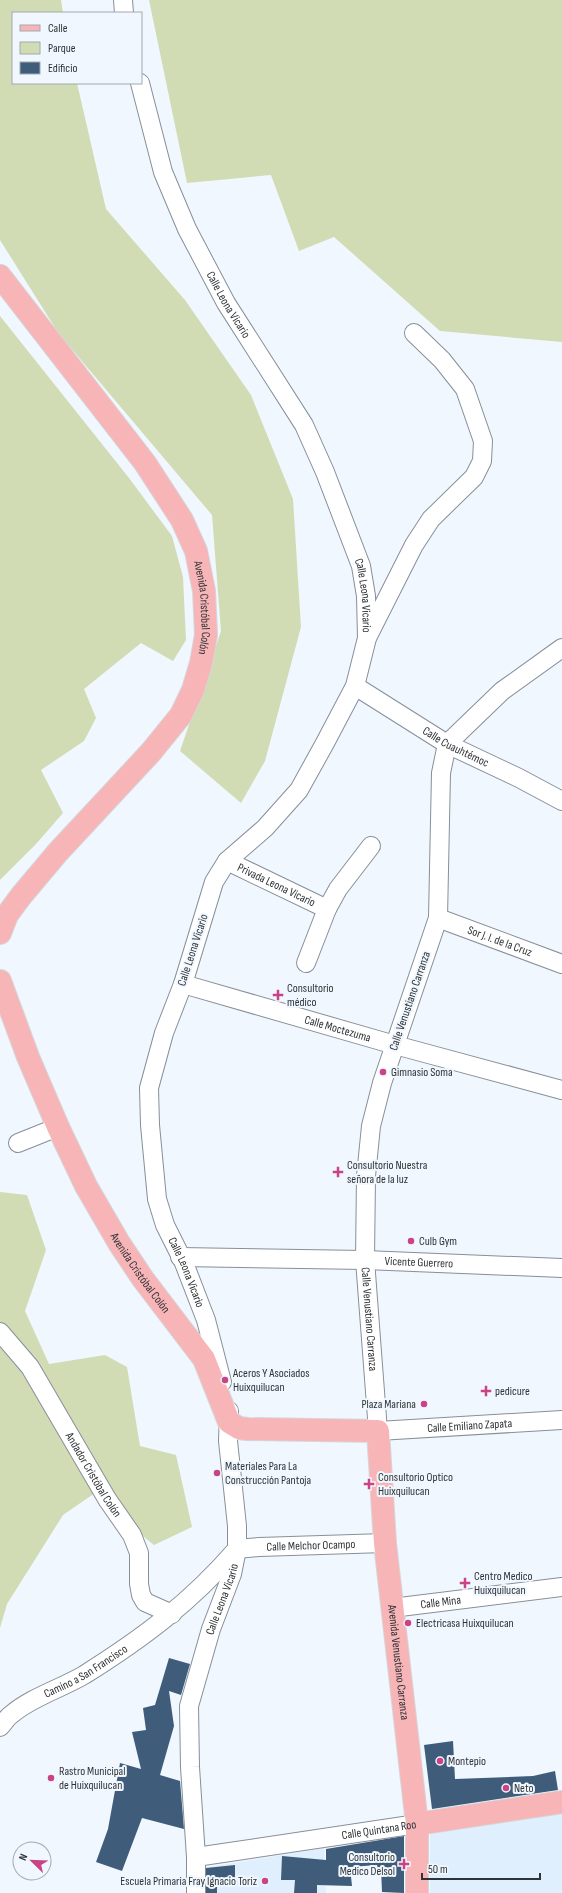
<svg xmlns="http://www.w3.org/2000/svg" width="562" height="1893" font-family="'Sofia Sans Condensed',sans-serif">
	<rect width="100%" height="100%" fill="#f0f7ff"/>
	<!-- built -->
	<g fill="#e0effe">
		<polygon points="562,1811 562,1893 430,1893 430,1833 432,1830"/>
		<polygon points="324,1848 326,1893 203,1893 204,1868"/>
	</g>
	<!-- green -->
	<g fill="#d1dcb5">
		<polygon points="0,0 61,0 63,13 13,13 13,83 77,83 106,209 185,300 251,395 293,499 301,627 265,761 241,803 180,751 221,631 212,515 59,334 0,240"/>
		<polygon points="149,0 562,0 562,342 440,331 334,237 299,251 271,175 187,183"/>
		<polygon points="0,316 129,478 172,536 183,577 186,640 173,661 141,643 84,689 96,718 84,741 41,770 63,813 36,844 0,880"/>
		<polygon points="0,1192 27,1195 46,1250 25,1311 49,1364 105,1355 127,1367 140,1446 176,1455 192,1527 154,1545 138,1532 108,1484 63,1515 7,1604 0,1628"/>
	</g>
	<!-- building -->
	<g fill="#3f5d7b">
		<polygon points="169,1658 190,1664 181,1695 169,1691 174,1726 160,1775 180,1781 184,1829 142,1818 122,1871 96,1862 108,1829 120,1763 141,1769 132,1732 146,1730 143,1708 155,1705"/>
		<polygon points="453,1741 455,1779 533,1776 555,1771 558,1790 432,1809 424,1745"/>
		<polygon points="404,1836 404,1893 382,1892 381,1869 378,1869 377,1865 350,1867 352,1886 317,1885 317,1893 294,1893 295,1880 281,1880 282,1856 326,1860 326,1849"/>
		<polygon points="235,1865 235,1878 217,1878 217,1893 206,1893 206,1868"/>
	</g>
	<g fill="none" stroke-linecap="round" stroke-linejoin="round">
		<defs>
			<g id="minor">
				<polyline points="123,0 124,13"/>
				<path id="s1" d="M140,83L163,172L187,229L226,303L304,425L325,472L361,566L366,596L367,638L355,686L325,743L299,790L265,828L227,861L214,882L183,984L164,1033L149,1088L150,1125L157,1199L165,1225L184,1263L206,1320L222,1382"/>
				<polyline points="368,636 414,545 431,519 474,477 482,461 483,441 465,389 442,360 414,333"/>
				<path id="s2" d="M562,648L502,691L447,744L441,773L438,918L382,1083L371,1126L366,1176L365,1260L378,1431L562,1420"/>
				<path id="s3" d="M355,686L447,744L519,778L562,801"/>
				<path id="s4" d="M227,861L327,909"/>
				<path id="s5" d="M438,918L562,964"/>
				<polyline points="306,963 327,909 338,889 371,846"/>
				<path id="s6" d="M183,984L395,1045L562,1090"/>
				<polyline points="18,1143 58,1127"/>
				<path id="s7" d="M180,1257L365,1260L562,1268"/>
				<path id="s8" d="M0,1332L30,1367L107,1499L132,1535L139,1553V1584L141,1595L145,1602L172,1614"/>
				<path id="s9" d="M237,1549L259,1547L385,1543"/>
				<path id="s10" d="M392,1608L562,1587"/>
				<path id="s11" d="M0,1727C4,1723 7,1717 12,1714C30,1698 62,1688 84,1675C143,1638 191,1602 236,1550"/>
				<path id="s12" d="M196,1857L417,1824"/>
				<path id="s13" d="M196,1893V1857L190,1767L189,1706L211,1629L232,1574L237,1549V1526L228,1441L229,1411"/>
			</g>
			<g id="major">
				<path id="s14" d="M0,276L145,463L182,520L196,551L204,591L206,635L201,663L193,690L181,715L151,752L58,852L21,896L7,915L0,933"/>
				<path id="s15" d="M0,981L28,1057L58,1127L86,1186L119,1243L143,1279L204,1359L229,1422L239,1428L247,1429L378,1431L385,1543L417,1824V1893"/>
				<polyline points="417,1824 562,1802"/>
			</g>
		</defs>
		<!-- minor casing -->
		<use href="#minor" stroke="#878f98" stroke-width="20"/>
		<!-- major casing -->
		<use href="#major" stroke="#d5d6d7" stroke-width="24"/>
		<!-- minor -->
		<use href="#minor" stroke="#fff" stroke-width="18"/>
		<!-- major -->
		<use href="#major" stroke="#f8b5b8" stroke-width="22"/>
	</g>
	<!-- markers -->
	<g fill="#ca4485" stroke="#f0f7ff" stroke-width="1.5">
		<path d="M276 989h4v4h4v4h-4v4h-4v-4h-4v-4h4z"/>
		<circle cx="383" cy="1072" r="4"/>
		<path d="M336 1166h4v4h4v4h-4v4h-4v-4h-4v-4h4z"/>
		<circle cx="411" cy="1241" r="4"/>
		<circle cx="225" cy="1380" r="4"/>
		<path d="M484 1385h4v4h4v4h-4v4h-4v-4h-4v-4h4z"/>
		<circle cx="424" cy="1404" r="4"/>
		<circle cx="217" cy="1473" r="4"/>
		<path d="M367 1478h4v4h4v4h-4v4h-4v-4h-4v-4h4z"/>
		<path d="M463 1577h4v4h4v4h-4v4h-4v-4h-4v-4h4z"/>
		<circle cx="408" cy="1623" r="4"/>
		<circle cx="440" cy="1761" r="4"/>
		<circle cx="51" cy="1778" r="4"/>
		<circle cx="506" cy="1788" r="4"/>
		<path d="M402 1858h4v4h4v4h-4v4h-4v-4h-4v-4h4z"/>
		<circle cx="265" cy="1881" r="4"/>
	</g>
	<g text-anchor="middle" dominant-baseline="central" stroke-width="4" stroke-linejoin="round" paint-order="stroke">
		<!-- street labels -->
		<g font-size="12" fill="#2f3336" stroke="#f0f7ff">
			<text stroke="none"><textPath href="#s1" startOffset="240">Calle Leona Vicario</textPath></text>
			<text stroke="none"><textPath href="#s1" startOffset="564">Calle Leona Vicario</textPath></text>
			<text stroke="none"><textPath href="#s14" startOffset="396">Avenida Cristóbal Colón</textPath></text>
			<text stroke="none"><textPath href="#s3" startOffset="118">Calle Cuauhtémoc</textPath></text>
			<text stroke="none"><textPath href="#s4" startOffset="55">Privada Leona Vicario</textPath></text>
			<text stroke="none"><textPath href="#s5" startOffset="66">Sor J. I. de la Cruz</textPath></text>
			<text transform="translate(193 950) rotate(-72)">Calle Leona Vicario</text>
			<text transform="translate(410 1001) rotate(-71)">Calle Venustiano Carranza</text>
			<text stroke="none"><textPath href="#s6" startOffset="161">Calle Moctezuma</textPath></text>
			<text stroke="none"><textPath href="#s7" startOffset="239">Vicente Guerrero</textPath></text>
			<text stroke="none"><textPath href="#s15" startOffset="325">Avenida Cristóbal Colón</textPath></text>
			<text stroke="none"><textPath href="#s1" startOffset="1307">Calle Leona Vicario</textPath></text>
			<text stroke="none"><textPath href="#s2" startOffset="737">Calle Venustiano Carranza</textPath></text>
			<text stroke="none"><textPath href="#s2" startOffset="941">Calle Emiliano Zapata</textPath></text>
			<text stroke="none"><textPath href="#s8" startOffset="171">Andador Cristóbal Colón</textPath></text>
			<text stroke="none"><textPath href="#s9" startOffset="74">Calle Melchor Ocampo</textPath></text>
			<text stroke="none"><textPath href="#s13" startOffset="299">Calle Leona Vicario</textPath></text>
			<text stroke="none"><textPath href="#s10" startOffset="49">Calle Mina</textPath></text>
			<text stroke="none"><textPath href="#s15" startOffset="883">Avenida Venustiano Carranza</textPath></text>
			<text stroke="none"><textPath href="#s11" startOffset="103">Camino a San Francisco</textPath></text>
			<text stroke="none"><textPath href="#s12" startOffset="185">Calle Quintana Roo</textPath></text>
		</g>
		<!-- poi labels -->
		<g font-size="12" fill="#2f3336" stroke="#f0f7ff" text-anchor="start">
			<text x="287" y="988">Consultorio<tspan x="287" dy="14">médico</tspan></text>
			<text x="391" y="1072">Gimnasio Soma</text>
			<text x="347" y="1165">Consultorio Nuestra<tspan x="347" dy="14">señora de la luz</tspan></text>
			<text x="419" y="1241">Culb Gym</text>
			<text x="233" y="1373">Aceros Y Asociados<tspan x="233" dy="14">Huixquilucan</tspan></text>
			<text x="495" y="1391">pedicure</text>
			<text x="416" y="1404" text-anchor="end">Plaza Mariana</text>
			<text x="225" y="1466">Materiales Para La<tspan x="225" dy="14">Construcción Pantoja</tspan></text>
			<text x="378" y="1477">Consultorio Optico<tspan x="378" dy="14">Huixquilucan</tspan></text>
			<text x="474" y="1576">Centro Medico<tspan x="474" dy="14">Huixquilucan</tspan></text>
			<text x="416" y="1623">Electricasa Huixquilucan</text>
			<text x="448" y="1761">Montepio</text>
			<text x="59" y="1771">Rastro Municipal<tspan x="59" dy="14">de Huixquilucan</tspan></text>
			<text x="514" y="1788">Neto</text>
			<text x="395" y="1857" text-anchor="end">Consultorio<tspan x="395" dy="14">Medico Delsol</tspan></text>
			<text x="257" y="1881" text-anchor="end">Escuela Primaria Fray Ignacio Toriz</text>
		</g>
	</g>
	<!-- legend -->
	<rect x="12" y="12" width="130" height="72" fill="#f0f7ff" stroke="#a3a9af"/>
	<rect x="20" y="25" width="20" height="6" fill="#f8b5b8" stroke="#a3a9af"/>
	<text x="48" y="32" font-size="12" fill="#2f3336">Calle</text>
	<rect x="20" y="42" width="20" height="12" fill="#d1dcb5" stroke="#a3a9af"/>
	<text x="48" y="52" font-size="12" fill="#2f3336">Parque</text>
	<rect x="20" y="62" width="20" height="12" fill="#3f5d7b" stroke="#a3a9af"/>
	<text x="48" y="72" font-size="12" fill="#2f3336">Edificio</text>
	<!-- north arrow -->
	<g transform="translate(32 1861) rotate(293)"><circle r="19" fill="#f0f7ff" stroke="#a3a9af"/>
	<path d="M0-3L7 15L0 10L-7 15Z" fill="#ca4485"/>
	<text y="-6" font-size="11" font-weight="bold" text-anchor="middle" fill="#2f3336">N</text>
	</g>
	<!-- scale -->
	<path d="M422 1873v6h118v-6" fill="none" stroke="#2f3336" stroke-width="2"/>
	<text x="428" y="1873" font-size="12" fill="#2f3336" stroke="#f0f7ff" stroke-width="3" paint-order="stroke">50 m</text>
</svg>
